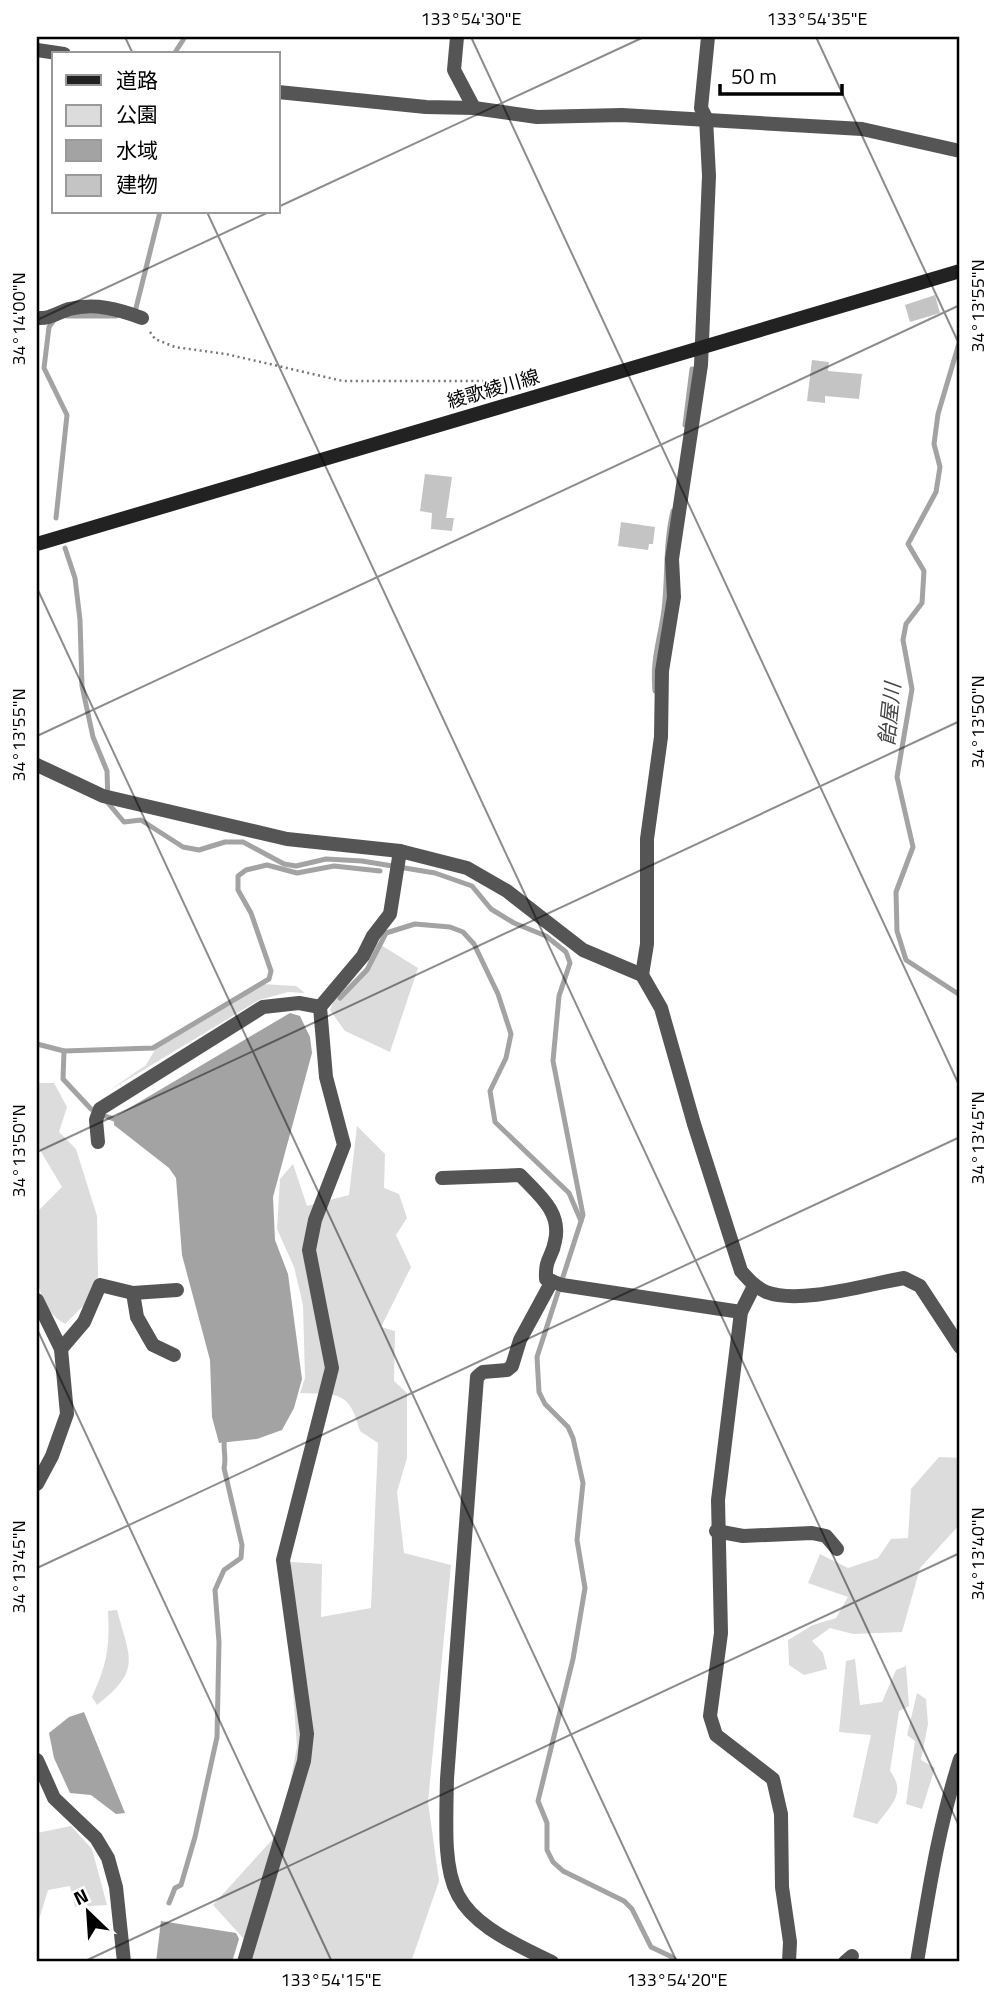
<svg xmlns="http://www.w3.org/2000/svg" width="997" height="1999" font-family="'Titillium Web','Noto Sans JP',sans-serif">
	<rect width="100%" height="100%" fill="#fff"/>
	<!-- green -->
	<g fill="#dcdcdc">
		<polygon points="376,942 418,968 390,1052 345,1031 330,1010 335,998 366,967"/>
		<polygon points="262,984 296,986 305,993 288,992 259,1000 107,1092 146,1065 156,1048"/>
		<path d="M37,1083H54L67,1107L59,1132L76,1149L97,1216L98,1276L84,1305L65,1324C28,1303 37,1250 37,1212L62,1187L37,1145Z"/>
		<path d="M357,1126L385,1154L384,1188L399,1194L407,1218L396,1235L411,1267L381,1327L395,1331L394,1381L407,1393V1458L397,1492L404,1553L451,1565L428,1802L439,1881L411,1962H249L253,1949L213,1905L281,1830L297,1747L289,1635L291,1562L322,1564L321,1617L371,1608L378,1443L360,1431C349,1390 339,1395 300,1393L305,1378L303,1305L294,1267L277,1229L280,1179L293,1164L307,1206L349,1195Z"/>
		<polygon points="939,1457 960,1458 960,1524 920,1568 902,1632 853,1634 830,1628 812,1641 823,1653 827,1669 804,1675 789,1665 788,1640 813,1625 836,1618 848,1597 808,1583 820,1554 848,1568 878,1558 891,1539 908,1538 911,1489"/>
		<path d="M117,1610C130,1659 142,1670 97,1705L92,1697C107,1664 110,1647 108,1611Z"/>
		<path d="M855,1659L860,1705L882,1702L896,1670L906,1666L909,1706L899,1711L890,1771C907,1793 891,1805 877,1824L853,1817L871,1735L839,1732L846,1661Z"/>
		<polygon points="917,1693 926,1699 928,1724 921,1760 935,1768 922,1809 906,1804 915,1741 907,1735"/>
		<polygon points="71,1826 92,1849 107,1905 75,1907 70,1886 48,1890 37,1926 37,1833"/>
	</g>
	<!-- water -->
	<g fill="#a3a3a3">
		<polygon points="290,1013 300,1016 310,1037 312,1053 273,1197 275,1240 288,1274 302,1379 294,1408 282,1430 257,1439 219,1443 212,1417 210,1360 182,1255 176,1178 169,1168 114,1125 114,1117"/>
		<polygon points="84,1712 125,1813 116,1814 91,1795 70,1793 54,1758 49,1733 69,1717"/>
		<polygon points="161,1921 236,1933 239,1939 232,1962 156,1962"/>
	</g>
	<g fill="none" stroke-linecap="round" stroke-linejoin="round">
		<!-- stream -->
		<g stroke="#a3a3a3" stroke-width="5">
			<polyline points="174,54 185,37"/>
			<polyline points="135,312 160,212"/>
			<polyline points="67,316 116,316"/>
			<polyline points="54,320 49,327 44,368 67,415 56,518"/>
			<polyline points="960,340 938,414 934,444 940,467 936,492 908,544 924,571 922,603 906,624 903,640 912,689 897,777 913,847 896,892 897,931 906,960 960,995"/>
			<polyline points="685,425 692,369"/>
			<polyline points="65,548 75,578 80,620 82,686 93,737 107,771 108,803 124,822 141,820 183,847 199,850 225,842 243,842 284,864 296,866 326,859 362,861 435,873 472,886 491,909 514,923 546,936 566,952 570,963 559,996 553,1061 583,1215 537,1357 539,1392 545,1404 568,1427 573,1438 583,1483 577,1540 585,1588 573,1659 538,1801 547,1823 547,1850 553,1862 563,1871 624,1901 632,1909 651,1947 670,1956 677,1962"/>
			<path d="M655,691C652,658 660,640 664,610C668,576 665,544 673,511"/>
			<polyline points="340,998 367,970 386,933 415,924 450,927 463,932 474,944 498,994 511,1034 506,1058 490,1091 495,1122 569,1193 581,1221"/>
			<polyline points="37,1044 64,1051 153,1048 269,979 271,971 251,913 238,890 238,876 246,870 267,865 297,873 334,866 380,871"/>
			<polyline points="64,1051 63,1079 91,1109"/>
			<polyline points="105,1116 120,1121"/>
			<path d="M169,1903L175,1888L181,1885L195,1837L217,1737L219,1642L215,1590L224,1570L241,1558L242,1545L224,1468C227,1457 222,1448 225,1437"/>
		</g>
	</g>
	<!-- building -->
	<g fill="#c4c4c4">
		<polygon points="935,295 940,313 910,322 905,305"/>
		<polygon points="812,360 829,362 828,371 862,374 859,399 825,396 825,403 807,401"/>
		<polygon points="425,474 452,477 446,518 454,518 452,531 431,529 432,513 420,511"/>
		<polygon points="621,522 655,527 653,544 649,544 648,550 618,546"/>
	</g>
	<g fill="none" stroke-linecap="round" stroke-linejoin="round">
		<!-- path -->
		<polyline stroke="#777" stroke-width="2.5" stroke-dasharray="2 3.5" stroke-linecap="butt" points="150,332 155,339 175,347 226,354 343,381 525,381 528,384"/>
		<!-- minor -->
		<g stroke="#555" stroke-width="14">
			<polyline points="457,37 454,70 474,108"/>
			<polyline points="37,50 64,54"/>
			<polyline points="278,92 426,107 474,108 537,117 622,115 862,129 960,151"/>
			<path d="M37,318C50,319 57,313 69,309C96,303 118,309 142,318"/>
			<path d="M37,765L103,796L287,839L400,851L467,868L507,891L583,950L642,975L661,1008L694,1124L741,1271C749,1280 755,1287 766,1292C800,1305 868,1284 904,1278L920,1286L960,1347"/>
			<polyline points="642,975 647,944 647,839 661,737 662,671 674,597 672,559 701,365 709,176 706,118 701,108 708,37"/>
			<polyline points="98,1142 96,1120 100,1109 263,1007 299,1003 320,1007"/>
			<path d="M442,1178L520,1175C538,1194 562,1212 555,1241C552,1259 545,1257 546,1279L562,1285L741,1312"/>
			<path d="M552,1281L520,1340L512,1366L507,1370L483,1372L477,1377L447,1779C444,1894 444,1912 552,1962"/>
			<polyline points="754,1286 741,1312 718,1500 721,1633 710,1716 716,1735 773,1779 781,1814 782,1887 790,1942 789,1962"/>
			<polyline points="133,1293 137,1317 153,1345 174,1355"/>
			<polyline points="37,1300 61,1349 67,1414 52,1456 37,1484"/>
			<polyline points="61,1349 84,1322 100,1285 133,1293 177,1290"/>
			<polyline points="716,1531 743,1536 812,1533 826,1536 837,1549"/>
			<polyline points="37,1760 54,1798 96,1838 108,1858 116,1887 124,1962"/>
			<polyline points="244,1962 304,1761 307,1734 283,1560 332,1368 309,1250 315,1220 344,1145 326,1077 320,1007 363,956 373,936 390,914 400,851"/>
			<polyline points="845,1962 852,1956"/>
			<path d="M917,1962C929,1890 938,1829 960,1759"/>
		</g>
		<!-- secondary -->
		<polyline stroke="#222" stroke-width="14" points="37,544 960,271"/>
	</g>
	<!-- ticks -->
	<path fill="none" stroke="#000" stroke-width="2" stroke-opacity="0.45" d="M125,37L133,54M471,37L960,1087M816,37L960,346M278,207L644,37M207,212L960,1828M37,320L269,212M37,588L677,1962M37,736L960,305M37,1152L960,721M37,1329L332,1962M37,1568L960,1137M83,1962L960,1553"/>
	<g text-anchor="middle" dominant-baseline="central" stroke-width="5" stroke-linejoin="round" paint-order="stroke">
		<!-- street labels -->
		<g font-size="19" fill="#000" stroke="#fff">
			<text transform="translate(493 388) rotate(-16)">綾歌綾川線</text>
		</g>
		<!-- water labels -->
		<g font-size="21" font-style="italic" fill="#444" stroke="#fff">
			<text transform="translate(889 714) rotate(-84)">飴屋川</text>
		</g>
	</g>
	<!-- border -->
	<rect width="997" height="1999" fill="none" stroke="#ffffff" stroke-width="77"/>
	<!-- legend -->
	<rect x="52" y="52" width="228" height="161" fill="#ffffff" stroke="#999999" stroke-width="2"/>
	<rect x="66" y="75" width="35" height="10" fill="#222222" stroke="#999999" stroke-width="2"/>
	<text x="116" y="88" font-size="21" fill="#000000">道路</text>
	<rect x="66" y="105" width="35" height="21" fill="#dcdcdc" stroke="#999999" stroke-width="2"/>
	<text x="116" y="122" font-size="21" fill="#000000">公園</text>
	<rect x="66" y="140" width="35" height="21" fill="#a3a3a3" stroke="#999999" stroke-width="2"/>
	<text x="116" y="158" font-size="21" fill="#000000">水域</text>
	<rect x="66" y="175" width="35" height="21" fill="#c4c4c4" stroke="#999999" stroke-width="2"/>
	<text x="116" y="192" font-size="21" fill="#000000">建物</text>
	<!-- north arrow -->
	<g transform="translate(88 1912) rotate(335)" stroke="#ffffff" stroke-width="5" paint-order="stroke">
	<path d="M0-5L12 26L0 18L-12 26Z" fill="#000000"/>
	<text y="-10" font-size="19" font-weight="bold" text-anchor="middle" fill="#000000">N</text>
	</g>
	<!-- scale -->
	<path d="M720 84v10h122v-10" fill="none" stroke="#000000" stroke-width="3.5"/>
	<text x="731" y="84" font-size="21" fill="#000000" stroke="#ffffff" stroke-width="5" paint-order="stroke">50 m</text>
	<rect x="38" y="38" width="920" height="1922" fill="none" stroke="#000" stroke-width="2.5"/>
	<g font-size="18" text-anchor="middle" fill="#000">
		<text x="471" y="25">133°54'30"E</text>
		<text x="817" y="25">133°54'35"E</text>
		<text transform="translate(978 306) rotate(-90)" y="6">34°13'55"N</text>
		<text transform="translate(19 319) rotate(-90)" y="6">34°14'00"N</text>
		<text transform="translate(978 722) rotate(-90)" y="6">34°13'50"N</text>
		<text transform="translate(19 735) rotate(-90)" y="6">34°13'55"N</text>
		<text transform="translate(978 1138) rotate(-90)" y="6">34°13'45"N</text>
		<text transform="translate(19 1151) rotate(-90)" y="6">34°13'50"N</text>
		<text transform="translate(978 1554) rotate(-90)" y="6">34°13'40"N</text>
		<text transform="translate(19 1567) rotate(-90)" y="6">34°13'45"N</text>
		<text x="331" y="1986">133°54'15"E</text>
		<text x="677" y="1986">133°54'20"E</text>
	</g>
</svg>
